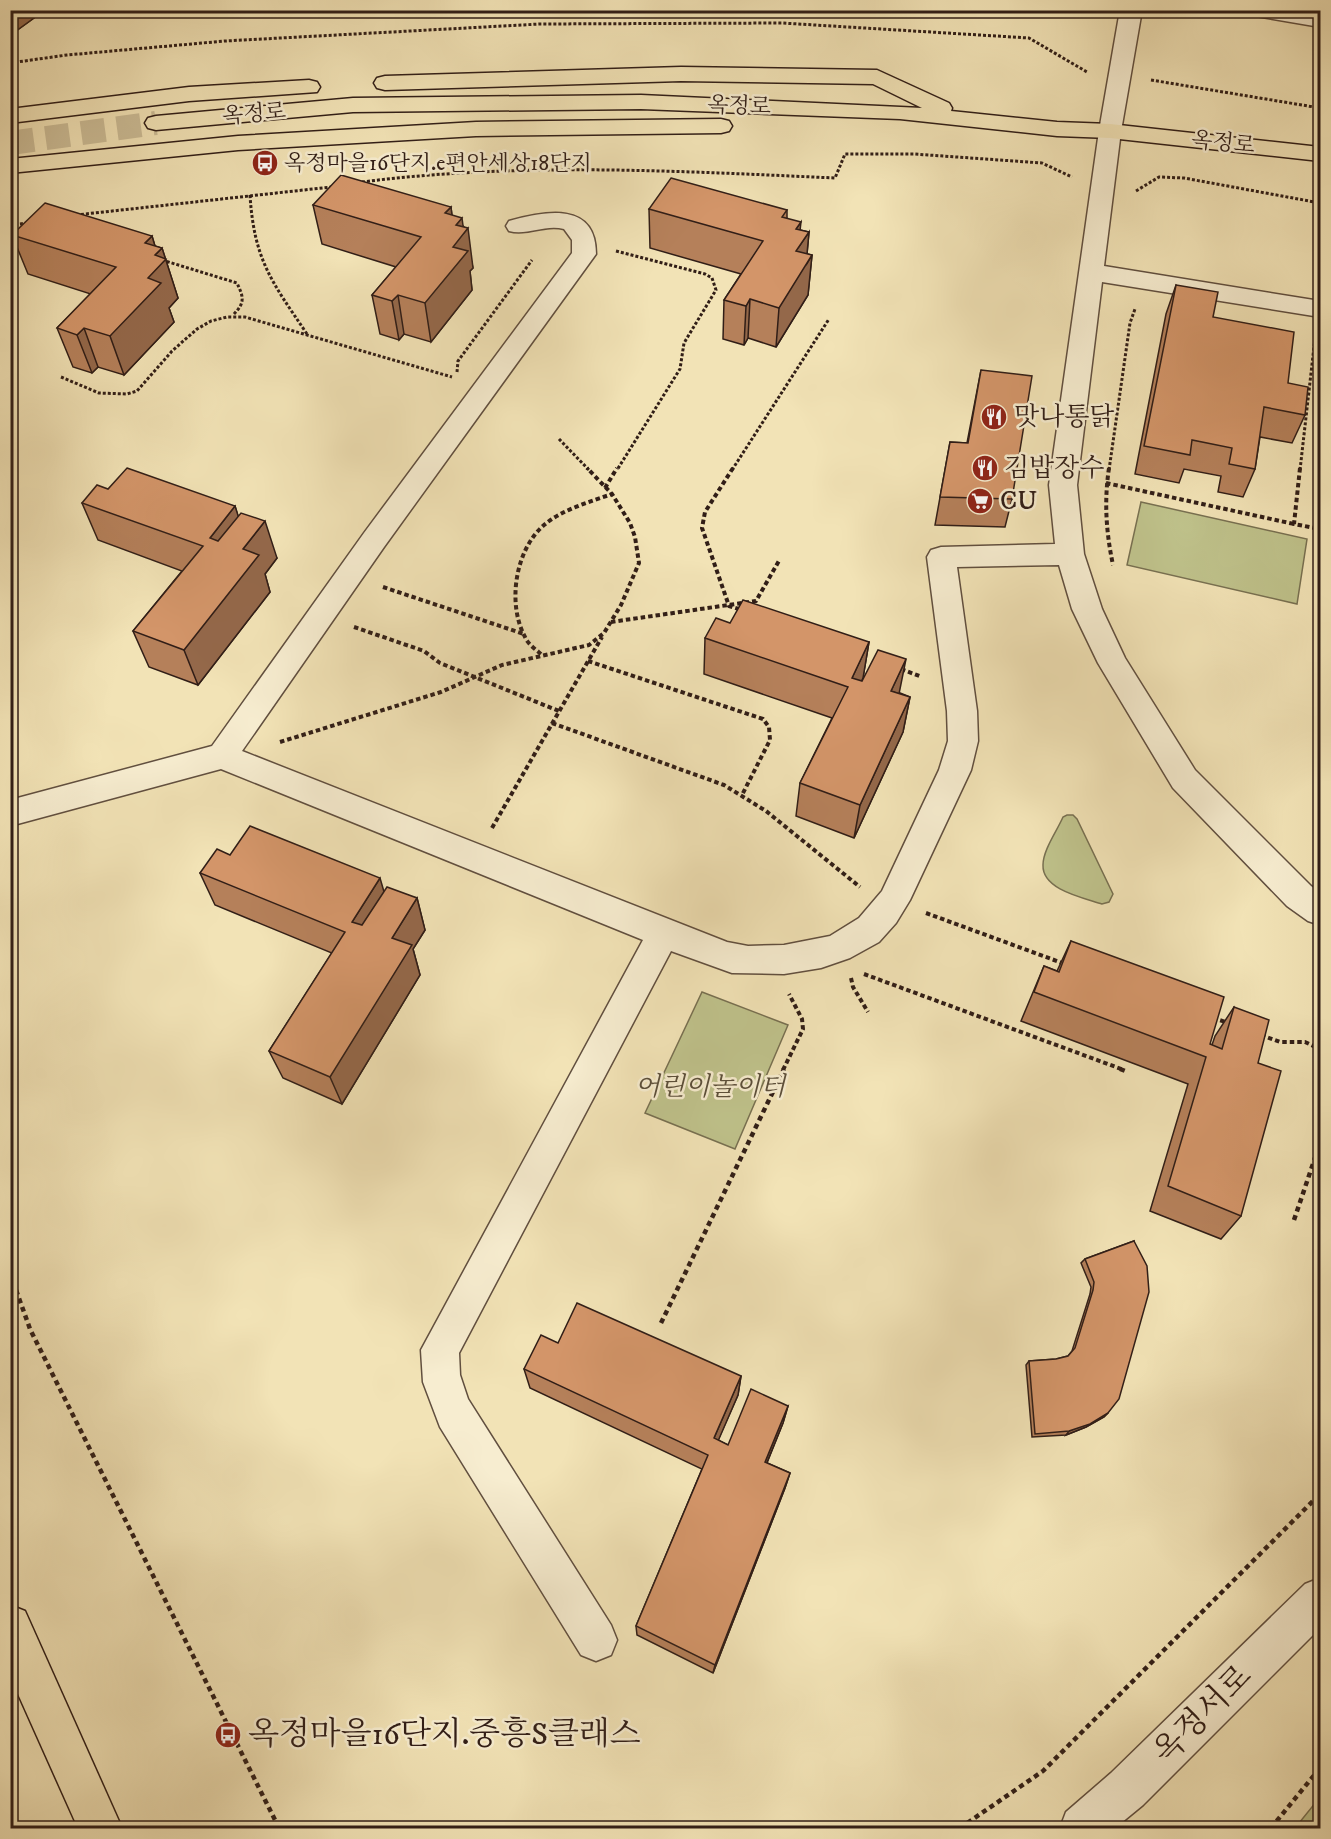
<svg xmlns="http://www.w3.org/2000/svg" width="1331" height="1839" font-family="'IM FELL DW Pica','Noto Serif KR',serif">
	<rect width="100%" height="100%" fill="#f2e3b6"/>
	<filter id="stains"><feTurbulence type="fractalNoise" baseFrequency=".00333" numOctaves="4"/><feColorMatrix values="0 0 0 0 .2 0 0 0 0 .09 0 0 0 0 .02 0 0 0 .5 -.17"/></filter>
	<radialGradient id="worn" r=".72"><stop offset=".6" stop-color="#630" stop-opacity="0"/><stop offset="1" stop-color="#630" stop-opacity=".3"/></radialGradient>
	<!-- green -->
	<g fill="#bfc28b" stroke="#787051" stroke-width="1.5">
		<polygon points="1141,502 1307,539 1297,604 1127,565"/>
		<path d="M1067,815H1073L1077,819L1113,894L1109,902L1102,904C1084,898 1042,890 1043,865C1043,850 1057,831 1063,817Z"/>
		<polygon points="702,992 788,1025 735,1149 645,1113"/>
		<polygon points="1320,1797 1320,1828 1295,1828"/>
	</g>
	<g fill="none" stroke-linecap="round" stroke-linejoin="round">
		<!-- major-tunnel -->
		<polyline stroke="#cbbc96" stroke-width="24" stroke-dasharray="24 12" stroke-linecap="butt" points="10,143 156,123"/>
		<defs>
			<g id="minor">
				<path d="M1120,10H1142L1121,131L1104,266L1320,301V317L1102,282L1077,485L1084,554L1102,609L1125,658L1195,770L1311,886L1320,893V925L1308,921L1287,906L1173,788L1098,663L1072,609L1059,565L957,567L977,711L978,741L971,770L910,900L896,923L879,942L850,958L821,968L784,974L732,973L671,951L459,1353L460,1375L468,1399L611,1625L617,1640L611,1655L596,1661L581,1655L440,1427L423,1382L421,1350L643,940L221,769L10,826V800L212,746L364,533L572,253V240L564,229C545,224 527,236 509,231L506,226L509,221C545,211 596,201 596,254L384,547L242,751L727,942L748,946L784,945L830,936L859,918L882,891L939,770L948,741L947,711L927,557L931,550L941,547L1055,544L1049,485L1099,131Z"/>
				<polygon points="1246,10 1296,10 1320,15 1320,27 1256,16 1248,15"/>
				<polygon points="1320,1578 1320,1628 1143,1805 1115,1828 1060,1828 1066,1812 1111,1773 1305,1584"/>
			</g>
			<g id="major">
				<polygon points="681,67 877,70 949,103 952,108 951,111 1057,122 1110,124 1320,147 1320,161 1110,138 1057,136 900,119 641,109 353,112 156,130 148,128 145,123 148,118 156,116 353,98 641,95 922,108 873,84 681,81 385,90 377,88 374,83 377,78 385,76"/>
				<polygon points="309,80 317,82 320,87 317,92 189,101 10,123 10,109 189,87"/>
				<polygon points="721,119 729,121 732,126 729,131 721,133 476,136 238,150 10,173 10,159 238,136 476,122"/>
				<polygon points="10,1605 25,1611 122,1828 78,1828 10,1676"/>
			</g>
		</defs>
		<!-- minor casing -->
		<use href="#minor" stroke="#614f3f" stroke-width="3"/>
		<!-- major casing -->
		<use href="#major" stroke="#311e17" stroke-width="3"/>
		<!-- path-far2 -->
		<g stroke="#311e17" stroke-width="3" stroke-dasharray="3 2" stroke-linecap="butt">
			<polyline points="92,14 96,10"/>
			<polyline points="10,63 67,55 225,41 540,24 782,23 1029,38 1087,72"/>
			<polyline points="1151,80 1320,108"/>
			<path d="M362,182C520,162 677,171 835,178L845,154H914L1042,163L1072,177"/>
			<polyline points="1136,191 1159,177 1184,178 1320,203"/>
			<path d="M250,195C254,260 272,282 307,334"/>
			<polyline points="76,215 331,187"/>
			<polyline points="10,225 28,223"/>
			<polyline points="616,251 705,274 712,278 716,290 684,343 680,369 617,470"/>
			<path d="M162,260L237,283C244,298 245,303 233,315"/>
			<polyline points="457,372 458,361 532,260"/>
			<polyline points="61,377 99,393 127,394 137,391 172,351 197,329 211,321 227,317 245,317 452,377"/>
			<polyline points="559,439 589,470"/>
			<polyline points="732,470 829,319"/>
			<polyline points="1109,470 1130,323 1135,309"/>
			<polyline points="1300,470 1315,338"/>
		</g>
		<!-- path-far1 -->
		<g stroke="#311e17" stroke-width="4" stroke-dasharray="4.5 3" stroke-linecap="butt">
			<polyline points="733,468 705,512 702,528 729,606 742,610"/>
			<path d="M1109,468C1104,501 1106,532 1113,565"/>
			<polyline points="1300,468 1294,524 1320,529"/>
			<polyline points="1106,483 1294,524"/>
			<polyline points="605,488 617,468"/>
			<polyline points="383,587 524,634"/>
			<polyline points="611,622 756,601 780,559"/>
			<polyline points="354,627 424,651 440,663 559,711"/>
			<path d="M541,654C535,649 528,644 525,637C507,604 515,550 544,525C563,509 590,502 612,494"/>
			<polyline points="588,661 763,719 769,727 770,740 742,795"/>
			<polyline points="901,669 922,677"/>
			<polyline points="552,723 724,785 766,811 860,887"/>
			<polyline points="280,742 441,692 502,665 589,645 604,633 621,605 639,563 635,537 630,523 612,494 587,468"/>
			<polyline points="492,828 602,637"/>
			<polyline points="926,913 1065,964"/>
			<polyline points="864,974 1124,1070"/>
			<polyline points="851,978 853,987 868,1012"/>
			<polyline points="1213,1018 1229,1023"/>
			<polyline points="1261,1035 1280,1042 1305,1042 1320,1049"/>
			<polyline points="783,1070 803,1029 802,1019 789,994"/>
		</g>
		<!-- path -->
		<g stroke="#311e17" stroke-width="4.5" stroke-dasharray="5 4" stroke-linecap="butt">
			<polyline points="1120,1069 1128,1072"/>
			<polyline points="1294,1220 1320,1143"/>
			<polyline points="10,1273 30,1329 279,1828"/>
			<polyline points="661,1323 784,1069"/>
			<polyline points="960,1828 1043,1771 1320,1494"/>
			<polyline points="1271,1828 1320,1768"/>
		</g>
		<!-- minor -->
		<use href="#minor" fill="#f7edd0" fill-rule="evenodd"/>
		<!-- major -->
		<use href="#major" fill="#f2e3b6" fill-rule="evenodd"/>
	</g>
	<!-- wall -->
	<g fill="#b5805a" stroke="#311e17" stroke-width="1.5">
		<polygon points="10,10 45,10 16,31 10,29"/>
		<polygon points="313,205 451,207 452,215 464,227 473,268 470,271 472,290 431,342 404,334 399,340 380,334 372,295 396,267 322,244"/>
		<polygon points="649,209 787,210 787,218 800,230 809,232 807,254 812,255 808,295 776,347 748,338 744,345 723,339 724,300 741,274 650,248"/>
		<polygon points="12,235 152,236 155,246 162,248 178,298 169,308 174,322 124,375 98,367 92,373 73,367 57,328 91,294 28,274"/>
		<polygon points="1176,285 1288,383 1305,415 1292,443 1260,437 1255,469 1243,497 1218,492 1221,476 1184,469 1179,483 1135,474 1166,314"/>
		<polygon points="981,370 1012,499 1005,527 935,525 950,442 967,443"/>
		<polygon points="108,489 235,506 238,516 277,558 265,574 270,592 198,685 149,667 133,631 182,571 98,540 82,503"/>
		<polygon points="705,638 869,642 863,678 910,697 903,732 854,838 796,816 800,783 832,718 704,674"/>
		<polygon points="230,855 384,892 417,898 425,930 413,949 420,975 342,1104 283,1078 269,1051 332,953 215,905 200,873"/>
		<polygon points="1071,941 1210,1044 1212,1045 1215,1036 1234,1007 1258,1063 1241,1216 1221,1239 1150,1211 1188,1084 1021,1021 1044,966 1057,971"/>
		<polygon points="1134,1241 1108,1413 1104,1417 1086,1427 1066,1435 1032,1437 1026,1365 1029,1361 1056,1359 1068,1356 1072,1351 1090,1294 1091,1287 1081,1263 1085,1259"/>
		<polygon points="558,1343 741,1376 738,1395 718,1440 728,1445 788,1406 783,1423 767,1463 790,1473 785,1488 713,1673 637,1635 636,1626 702,1469 530,1388 524,1369"/>
	</g>
	<!-- shaded-wall -->
	<g fill="#94684a" stroke="#311e17" stroke-width="1.5">
		<polygon points="10,10 45,10 16,31 10,15"/>
		<polygon points="451,207 455,244 456,225 462,218 464,233 468,228 473,268 470,271 472,290 431,342 425,303 445,213"/>
		<polygon points="801,222 798,248 809,232 806,265 812,255 808,295 776,347 779,308 796,229"/>
		<polygon points="152,236 157,253 162,248 178,298 169,308 174,322 124,375 110,336 148,278 145,243"/>
		<polygon points="398,295 404,334 399,340 392,301"/>
		<polygon points="750,299 748,338 744,345 746,306"/>
		<polygon points="84,328 98,367 92,373 77,335"/>
		<polygon points="235,506 247,544 223,575 210,538"/>
		<polygon points="265,521 277,558 265,574 270,592 198,685 184,650 243,549"/>
		<polygon points="869,642 863,678 846,713 852,678"/>
		<polygon points="906,659 899,694 891,691"/>
		<polygon points="910,697 903,732 854,838 860,805"/>
		<polygon points="380,878 389,909 362,952 352,922"/>
		<polygon points="417,898 425,930 413,949 420,975 342,1104 330,1077 392,938"/>
		<polygon points="741,1376 738,1395 712,1455 714,1438"/>
		<polygon points="788,1406 783,1423 761,1477 765,1462"/>
		<polygon points="1108,1413 1104,1417 1086,1427 1066,1435 1069,1431"/>
		<polygon points="790,1473 785,1488 713,1673 715,1665"/>
	</g>
	<!-- building -->
	<g fill="#d39569" stroke="#311e17" stroke-width="1.5">
		<polygon points="341,175 451,207 445,213 462,218 456,225 468,228 453,247 468,251 425,303 398,295 392,301 372,295 421,237 313,205"/>
		<polygon points="671,178 787,210 782,217 801,222 796,229 809,232 796,251 812,255 779,308 750,299 746,306 724,300 763,241 649,209"/>
		<polygon points="45,203 152,236 145,243 162,248 155,255 166,259 148,278 161,283 110,336 84,328 77,335 57,328 116,267 12,235"/>
		<polygon points="1176,285 1218,292 1213,317 1294,332 1288,383 1308,387 1305,415 1264,407 1255,469 1229,464 1232,448 1192,440 1190,455 1144,446"/>
		<polygon points="981,370 1032,376 1012,499 940,497 950,442 968,443"/>
		<polygon points="127,468 235,506 210,538 218,541 241,513 265,521 243,549 259,555 184,650 133,631 203,546 82,503 97,485 108,489"/>
		<polygon points="743,600 869,642 852,678 862,681 878,650 906,659 891,691 910,697 860,805 800,783 848,687 705,638 716,618 730,623"/>
		<polygon points="250,826 380,878 352,922 362,925 387,887 417,898 392,938 412,945 330,1077 269,1051 345,932 200,873 217,849 230,855"/>
		<polygon points="1071,941 1224,997 1210,1044 1222,1049 1234,1007 1269,1020 1258,1063 1281,1071 1241,1216 1168,1186 1206,1057 1034,992 1044,966 1059,972"/>
		<polygon points="1134,1241 1147,1266 1149,1292 1119,1399 1108,1413 1090,1424 1069,1431 1035,1434 1029,1361 1056,1359 1068,1356 1075,1348 1093,1290 1094,1282 1085,1259"/>
		<polygon points="577,1303 741,1376 714,1438 728,1445 751,1389 788,1406 765,1462 790,1473 715,1665 636,1626 708,1455 524,1369 541,1335 558,1343"/>
	</g>
	<!-- icons -->
	<defs>
		<symbol id="bus-disc" viewBox="-11 -11 22 22"><circle r="9.5" fill="#8f2418" stroke="#f7edd0"/><path d="M-5-6H5V4H4V6H2V4H-2V6H-4V4H-5ZM-3.5-4V0h7V-4ZM-3.5 1.2v1.5H-2V1.2ZM2 1.2v1.5H3.5V1.2Z" fill="#fff"/></symbol>
		<symbol id="restaurant-disc" viewBox="-11 -11 22 22"><circle r="9.5" fill="#8f2418" stroke="#f7edd0"/><path d="M-5-6h1v4h1v-4h1v4h1v-4h1v5L-1.5 .5V6h-2V.5L-5-1ZM5-6V6H3V1.5H1.5Q1.5-4 5-6Z" fill="#fff"/></symbol>
		<symbol id="supermarket-disc" viewBox="-11 -11 22 22"><circle r="9.5" fill="#8f2418" stroke="#f7edd0"/><path d="M-6-5.5h2.5l.6 2H6L4.5 2H-2.5L-4.4-4H-6ZM-1.5 3.2a1.3 1.3 0 1 0 .1 0ZM3 3.2a1.3 1.3 0 1 0 .1 0Z" fill="#fff"/></symbol>
	</defs>
	<g fill-rule="evenodd">
		<use href="#bus-disc" x="250" y="148" width="30" height="30"/>
		<use href="#restaurant-disc" x="979" y="402" width="30" height="30"/>
		<use href="#restaurant-disc" x="970" y="453" width="30" height="30"/>
		<use href="#supermarket-disc" x="965" y="486" width="30" height="30"/>
		<use href="#bus-disc" x="213" y="1720" width="30" height="30"/>
	</g>
	<g text-anchor="middle" dominant-baseline="central" stroke-width="5" stroke-linejoin="round" paint-order="stroke">
		<!-- far-street labels -->
		<g font-size="22" fill="#311e17" stroke="#f7edd0">
			<text transform="translate(739 106) rotate(2)">옥정로</text>
			<text transform="translate(254 114) rotate(-5)">옥정로</text>
			<text transform="translate(1223 143) rotate(6)">옥정로</text>
		</g>
		<!-- far-poi labels -->
		<g font-size="22" fill="#311e17" stroke="#f7edd0" text-anchor="start">
			<text x="284" y="163">옥정마을16단지.e편안세상18단지</text>
		</g>
		<!-- poi labels -->
		<g font-size="26" fill="#311e17" stroke="#f7edd0" text-anchor="start">
			<text x="1014" y="417">맛나통닭</text>
			<text x="1004" y="468">김밥장수</text>
			<text x="1000" y="501">CU</text>
		</g>
		<!-- park labels -->
		<g font-size="26" font-style="italic" fill="#5c4f3a" stroke="#f7edd0">
			<text x="710" y="1087">어린이놀이터</text>
		</g>
		<!-- near-street labels -->
		<g font-size="32" fill="#311e17" stroke="#f7edd0">
			<text transform="translate(1203 1715) rotate(-45)">옥정서로</text>
		</g>
		<!-- near-poi labels -->
		<g font-size="32" fill="#311e17" stroke="#f7edd0" text-anchor="start">
			<text x="248" y="1735">옥정마을16단지.중흥S클래스</text>
		</g>
	</g>
	<!-- margin -->
	<rect width="1331" height="1839" fill="none" stroke="#f2e3b6" stroke-width="36"/>
	<rect x="12" y="12" width="1307" height="1815" fill="none" stroke="#311e17" stroke-width="3"/>
	<rect x="18" y="18" width="1295" height="1803" fill="none" stroke="#311e17" stroke-width="1.5"/>
	<rect width="100%" height="100%" filter="url(#stains)"/>
	<rect width="100%" height="100%" fill="url(#worn)"/>
</svg>
